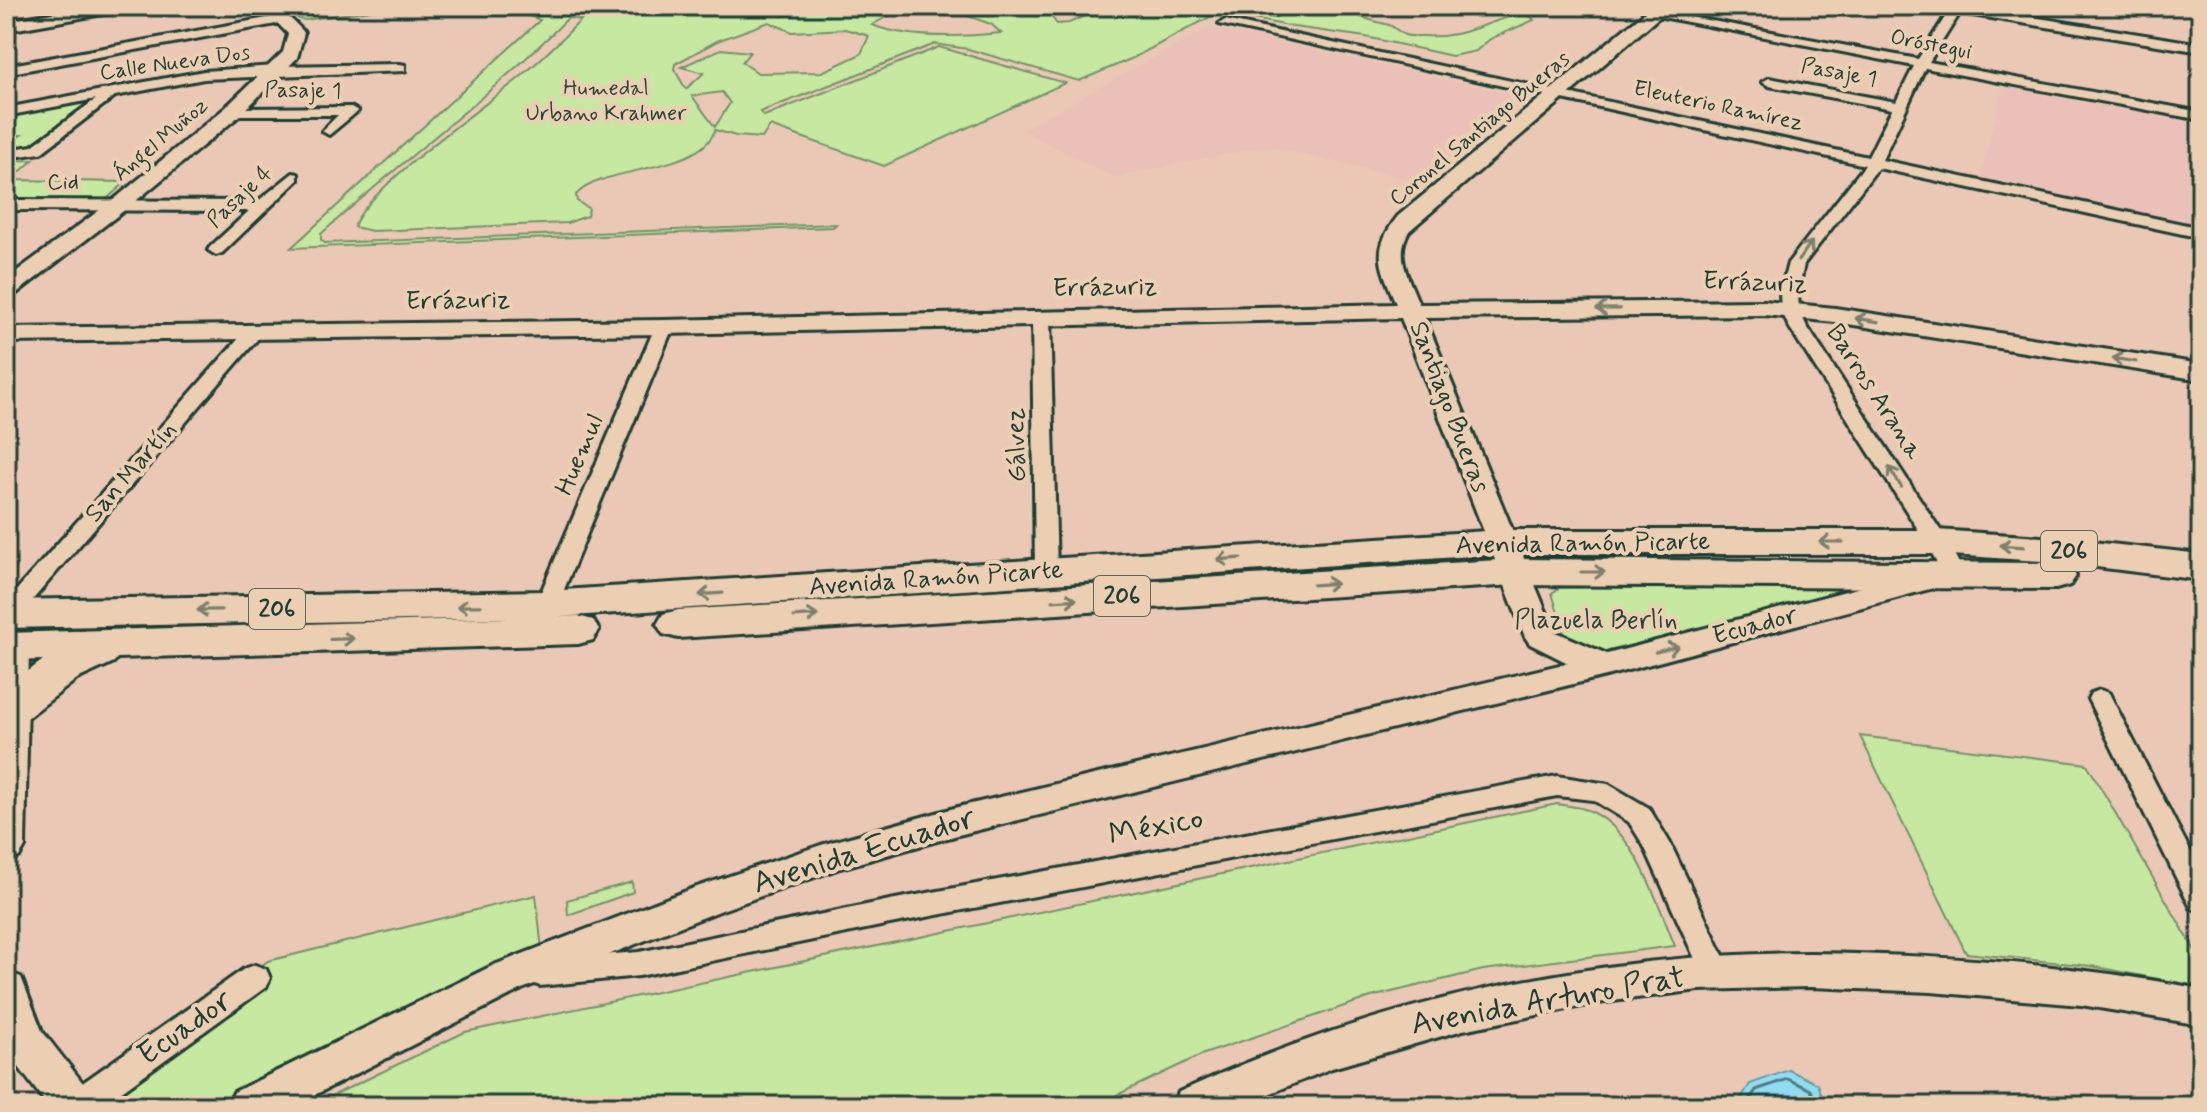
<svg xmlns="http://www.w3.org/2000/svg" width="2207" height="1112" font-family="Mynerve,sans-serif">
	<rect width="100%" height="100%" fill="#ebc8b5"/>
	<filter id="ink" filterUnits="userSpaceOnUse"><feTurbulence type="fractalNoise" baseFrequency=".0125" numOctaves="2"/><feDisplacementMap in="SourceGraphic" scale="16" xChannelSelector="R" yChannelSelector="G"/><feConvolveMatrix kernelMatrix="1 2 1 2 8 2 1 2 1" color-interpolation-filters="sRGB"/></filter>
	<g filter="url(#ink)">
		<!-- built -->
		<g fill="#eac0b8">
			<polygon points="1210,27 1530,98 1420,182 1267,146 1113,177 1022,130"/>
			<polygon points="2003,87 2201,124 2201,225 1980,179"/>
		</g>
		<!-- green -->
		<g fill="#c7e8a0" stroke="#73926a" stroke-width="2" fill-rule="evenodd">
			<polygon points="285,6 397,6 305,20 299,19"/>
			<path d="M504,6H791L783,16C813,8 867,0 895,12L872,25C908,39 962,37 1001,33L991,24L939,6H1043L1057,24L1069,23L1098,10L1095,6H1141L1191,12L1213,6L1274,18L1300,6H1354L1348,9C1360,19 1375,21 1389,25C1395,27 1399,33 1405,35C1410,37 1418,36 1424,36C1467,39 1488,19 1527,13L1534,20L1490,39L1476,51L1452,56L1366,37L1294,27L1219,12L1133,58L1079,81L968,49L935,44L760,112L764,116L939,47L1065,83L884,166L770,126L762,138L736,136L715,130C700,174 601,165 576,195L577,201L589,209L587,216L567,223L372,231L354,227C364,191 483,107 518,79C540,61 561,40 581,20L568,18C491,96 402,160 321,234V240L325,243L836,224L833,227L291,248L540,20ZM769,22L792,32L845,29L869,36L861,54L822,72L758,73L742,62L750,52L721,49L681,67L704,73L686,89L674,69L675,64L717,41ZM722,92L730,103L715,127L692,96Z"/>
			<polygon points="90,100 96,101 34,147 14,150 18,144 7,144 21,135 6,135 6,117"/>
			<polygon points="33,160 11,180 126,182 103,202 6,202 6,161"/>
			<polygon points="1717,584 1875,585 1592,655 1567,643 1552,593 1559,588"/>
			<polygon points="1860,736 2087,764 2201,961 2201,985 2194,986 2091,966 1966,953"/>
			<path d="M1557,804C1567,806 1579,807 1588,810C1636,829 1657,903 1675,946L1483,970L1371,997L1201,1055L1094,1106H311L465,1032Z"/>
			<polygon points="632,882 633,892 568,915 567,900"/>
			<polygon points="536,895 542,951 223,1106 86,1106 76,1095 268,961"/>
		</g>
		<!-- water -->
		<polygon fill="#92dcf3" stroke="#649ca7" stroke-width="2" points="1789,1070 1818,1084 1825,1106 1736,1106 1750,1084"/>
		<g fill="none" stroke-linecap="round" stroke-linejoin="round">
			<!-- shore -->
			<polyline stroke="#4d7d80" stroke-width="3" points="1745,1106 1756,1090 1788,1079 1811,1090 1817,1106"/>
			<defs>
				<g id="street">
					<polygon points="1964,6 2201,44 2201,52 1960,13 1929,62 2201,112 2201,120 1925,68 1882,160 2201,228 2201,238 1878,168 1804,264 1798,294 1799,309 1806,325 1948,542 1964,573 1961,578 1945,578 1926,542 1788,325 1781,309 1780,294 1788,263 1865,165 1219,24 1225,20 1868,157 1892,109 1769,86 1762,82 1769,78 1896,102 1914,66 1647,14 1653,10 1918,59 1949,11 1942,9 1941,6"/>
					<polygon points="283,15 287,16 287,22 6,74 6,66"/>
					<polygon points="400,64 405,65 405,71 204,79 115,96 41,153 6,158 6,150 32,146 96,99 6,116 6,108 204,71 275,66"/>
					<polygon points="232,108 351,107 358,111 329,135 322,131 338,115 227,115 225,112"/>
					<polygon points="293,173 298,174 298,180 222,253 216,255 208,250 210,247 249,211 6,210 6,200 258,201"/>
					<polygon points="1041,312 1050,317 1057,572 1054,577 1038,577 1035,572 1032,317"/>
					<polygon points="664,322 673,327 558,604 555,609 539,609 536,604 655,327"/>
					<polygon points="255,326 261,327 264,331 261,335 16,619 6,621 6,602 249,327"/>
					<polygon points="2100,690 2109,693 2112,699 2201,872 2201,911 2191,908 2088,699 2091,693"/>
					<polygon points="1557,776 1608,784 1649,808 1670,843 1731,972 1727,981 1716,985 1705,981 1644,846 1629,822 1593,800 1557,796 890,924 639,976 540,986 529,982 525,973 529,964 540,960 639,952 890,900"/>
					<polygon points="255,965 266,969 270,978 266,987 101,1106 59,1106 64,1096 244,969"/>
				</g>
				<g id="secondary">
					<polygon points="93,6 128,6 120,11 6,31 6,21"/>
					<polygon points="261,6 278,6 302,30 304,33 297,58 239,116 126,209 14,295 6,297 6,279 112,201 225,108 283,52 288,34"/>
					<path d="M1647,6H1663L1659,17L1409,231C1394,256 1409,279 1419,304L1764,301L1835,308L2201,364V380L1835,322L1764,315L1425,318L1554,631L1607,654L1937,567L1948,570L1952,577L1948,584L1606,676L958,835L840,868L722,910L522,989L293,1106H228L234,1092L494,965L694,888L821,845L958,807L1568,663L1530,644L1525,637L1401,318L664,334L6,342V328L664,320L1396,304C1381,267 1370,251 1398,216L1645,12Z"/>
					<polygon points="13,636 24,639 29,647 25,847 19,857 6,861 6,638"/>
					<path d="M1810,953C1940,955 2073,964 2201,989V1025L2081,1005L1931,992L1810,987L1699,990L1597,1003L1463,1030L1332,1068L1240,1106H1173L1179,1092C1377,1001 1592,953 1810,953Z"/>
					<polygon points="6,972 21,977 42,1031 90,1092 96,1106 48,1106 9,1054 6,1048"/>
				</g>
				<g id="highway">
					<polygon points="1502,530 1937,530 2056,538 2201,554 2201,580 2056,562 1937,554 1502,554 557,617 578,616 593,620 599,630 593,640 578,644 117,658 114,662 77,679 27,718 6,721 6,688 43,660 6,661 6,633 509,618 6,628 6,600 547,591"/>
					<polygon points="1515,559 2056,563 2070,567 2076,576 2070,585 2056,589 1515,585 678,638 663,634 657,624 663,614 678,610"/>
				</g>
			</defs>
			<!-- street casing -->
			<use href="#street" stroke="#1f3d34" stroke-width="6"/>
			<!-- secondary casing -->
			<use href="#secondary" stroke="#1f3d34" stroke-width="6"/>
			<!-- highway casing -->
			<use href="#highway" stroke="#1f3d34" stroke-width="6"/>
			<!-- street -->
			<use href="#street" fill="#eccfb3" fill-rule="evenodd"/>
			<!-- secondary -->
			<use href="#secondary" fill="#eccfb3" fill-rule="evenodd"/>
			<!-- highway -->
			<use href="#highway" fill="#eccfb3" fill-rule="evenodd"/>
		</g>
		<!-- one-way arrows -->
		<defs><path id="oneway-shaft" d="M-6 0H5M1.5-3L5.5 0L1.5 3" fill="none" stroke-width="1.6" stroke-linecap="round" stroke-linejoin="round" transform="scale(2)"/></defs>
		<g stroke="#7b7f6d">
			<use href="#oneway-shaft" transform="translate(1805 251) rotate(-54)"/>
			<use href="#oneway-shaft" transform="translate(1608 309) rotate(179)"/>
			<use href="#oneway-shaft" transform="translate(1867 320) rotate(-171)"/>
			<use href="#oneway-shaft" transform="translate(2124 360) rotate(-171)"/>
			<use href="#oneway-shaft" transform="translate(1895 477) rotate(-123)"/>
			<use href="#oneway-shaft" transform="translate(1831 542) rotate(180)"/>
			<use href="#oneway-shaft" transform="translate(2012 546) rotate(-176)"/>
			<use href="#oneway-shaft" transform="translate(1229 559) rotate(176)"/>
			<use href="#oneway-shaft" transform="translate(1593 572)"/>
			<use href="#oneway-shaft" transform="translate(1325 584) rotate(-4)"/>
			<use href="#oneway-shaft" transform="translate(711 594) rotate(176)"/>
			<use href="#oneway-shaft" transform="translate(1065 600) rotate(-4)"/>
			<use href="#oneway-shaft" transform="translate(469 606) rotate(179)"/>
			<use href="#oneway-shaft" transform="translate(209 610) rotate(179)"/>
			<use href="#oneway-shaft" transform="translate(806 616) rotate(-4)"/>
			<use href="#oneway-shaft" transform="translate(342 639) rotate(-2)"/>
			<use href="#oneway-shaft" transform="translate(1667 649) rotate(-15)"/>
		</g>
	</g>
	<g text-anchor="middle" dominant-baseline="central" stroke-width="8" stroke-linejoin="round" paint-order="stroke">
		<!-- far-street labels -->
		<g font-size="22" fill="#1f3d34" stroke="#eccfb3">
			<text transform="translate(1931 45) rotate(11)">Oróstegui</text>
			<text transform="translate(175 63) rotate(-8)">Calle Nueva Dos</text>
			<text transform="translate(1839 73) rotate(11)">Pasaje 1</text>
			<text transform="translate(303 91) rotate(1)">Pasaje 1</text>
			<text transform="translate(1718 106) rotate(12)">Eleuterio Ramírez</text>
			<text transform="translate(1480 129) rotate(-40)">Coronel Santiago Bueras</text>
			<text transform="translate(161 140) rotate(-40)">Ángel Muñoz</text>
			<text x="63" y="183">Cid</text>
			<text transform="translate(240 197) rotate(-43)">Pasaje 4</text>
		</g>
		<!-- far-park labels -->
		<g font-size="22" fill="#274639" stroke="#eccfb3">
			<text x="606" y="89">Humedal<tspan x="606" dy="25">Urbano Krahmer</tspan></text>
		</g>
		<!-- shield labels -->
		<g fill="#eccfb3" stroke="#5c695a" stroke-width="2">
			<rect x="2041" y="531" width="56" height="40" rx="6"/>
			<rect x="1094" y="576" width="56" height="40" rx="6"/>
			<rect x="249" y="589" width="56" height="40" rx="6"/>
		</g>
		<g font-size="24" font-weight="bold" fill="#1f3d34">
			<text x="2069" y="551">206</text>
			<text x="1122" y="596">206</text>
			<text x="277" y="609">206</text>
		</g>
		<!-- street labels -->
		<g font-size="26" fill="#1f3d34" stroke="#eccfb3">
			<text transform="translate(1755 283) rotate(2)">Errázuriz</text>
			<text transform="translate(1105 288) rotate(-1)">Errázuriz</text>
			<text transform="translate(458 301) rotate(-1)">Errázuriz</text>
			<text transform="translate(1874 392) rotate(57)">Barros Arana</text>
			<text transform="translate(1449 407) rotate(69)">Santiago Bueras</text>
			<text transform="translate(1017 445) rotate(-92)">Gálvez</text>
			<text transform="translate(580 455) rotate(-67)">Huemul</text>
			<text transform="translate(131 472) rotate(-49)">San Martín</text>
			<text transform="translate(1583 544) rotate(-1)">Avenida Ramón Picarte</text>
			<text transform="translate(936 579) rotate(-4)">Avenida Ramón Picarte</text>
			<text transform="translate(1755 626) rotate(-15)">Ecuador</text>
		</g>
		<!-- park labels -->
		<g font-size="26" fill="#274639" stroke="#eccfb3">
			<text x="1596" y="621">Plazuela Berlín</text>
		</g>
		<!-- near-street labels -->
		<g font-size="32" fill="#1f3d34" stroke="#eccfb3">
			<text transform="translate(1156 827) rotate(-11)">México</text>
			<text transform="translate(864 851) rotate(-17)">Avenida Ecuador</text>
			<text transform="translate(1548 1001) rotate(-10)">Avenida Arturo Prat</text>
			<text transform="translate(185 1028) rotate(-35)">Ecuador</text>
		</g>
	</g>
	<!-- margin -->
	<rect width="2207" height="1112" fill="none" stroke="#eccfb3" stroke-width="32"/>
	<rect x="16" y="16" width="2175" height="1080" fill="none" stroke="#1f3d34" stroke-width="3" filter="url(#ink)"/>
</svg>
